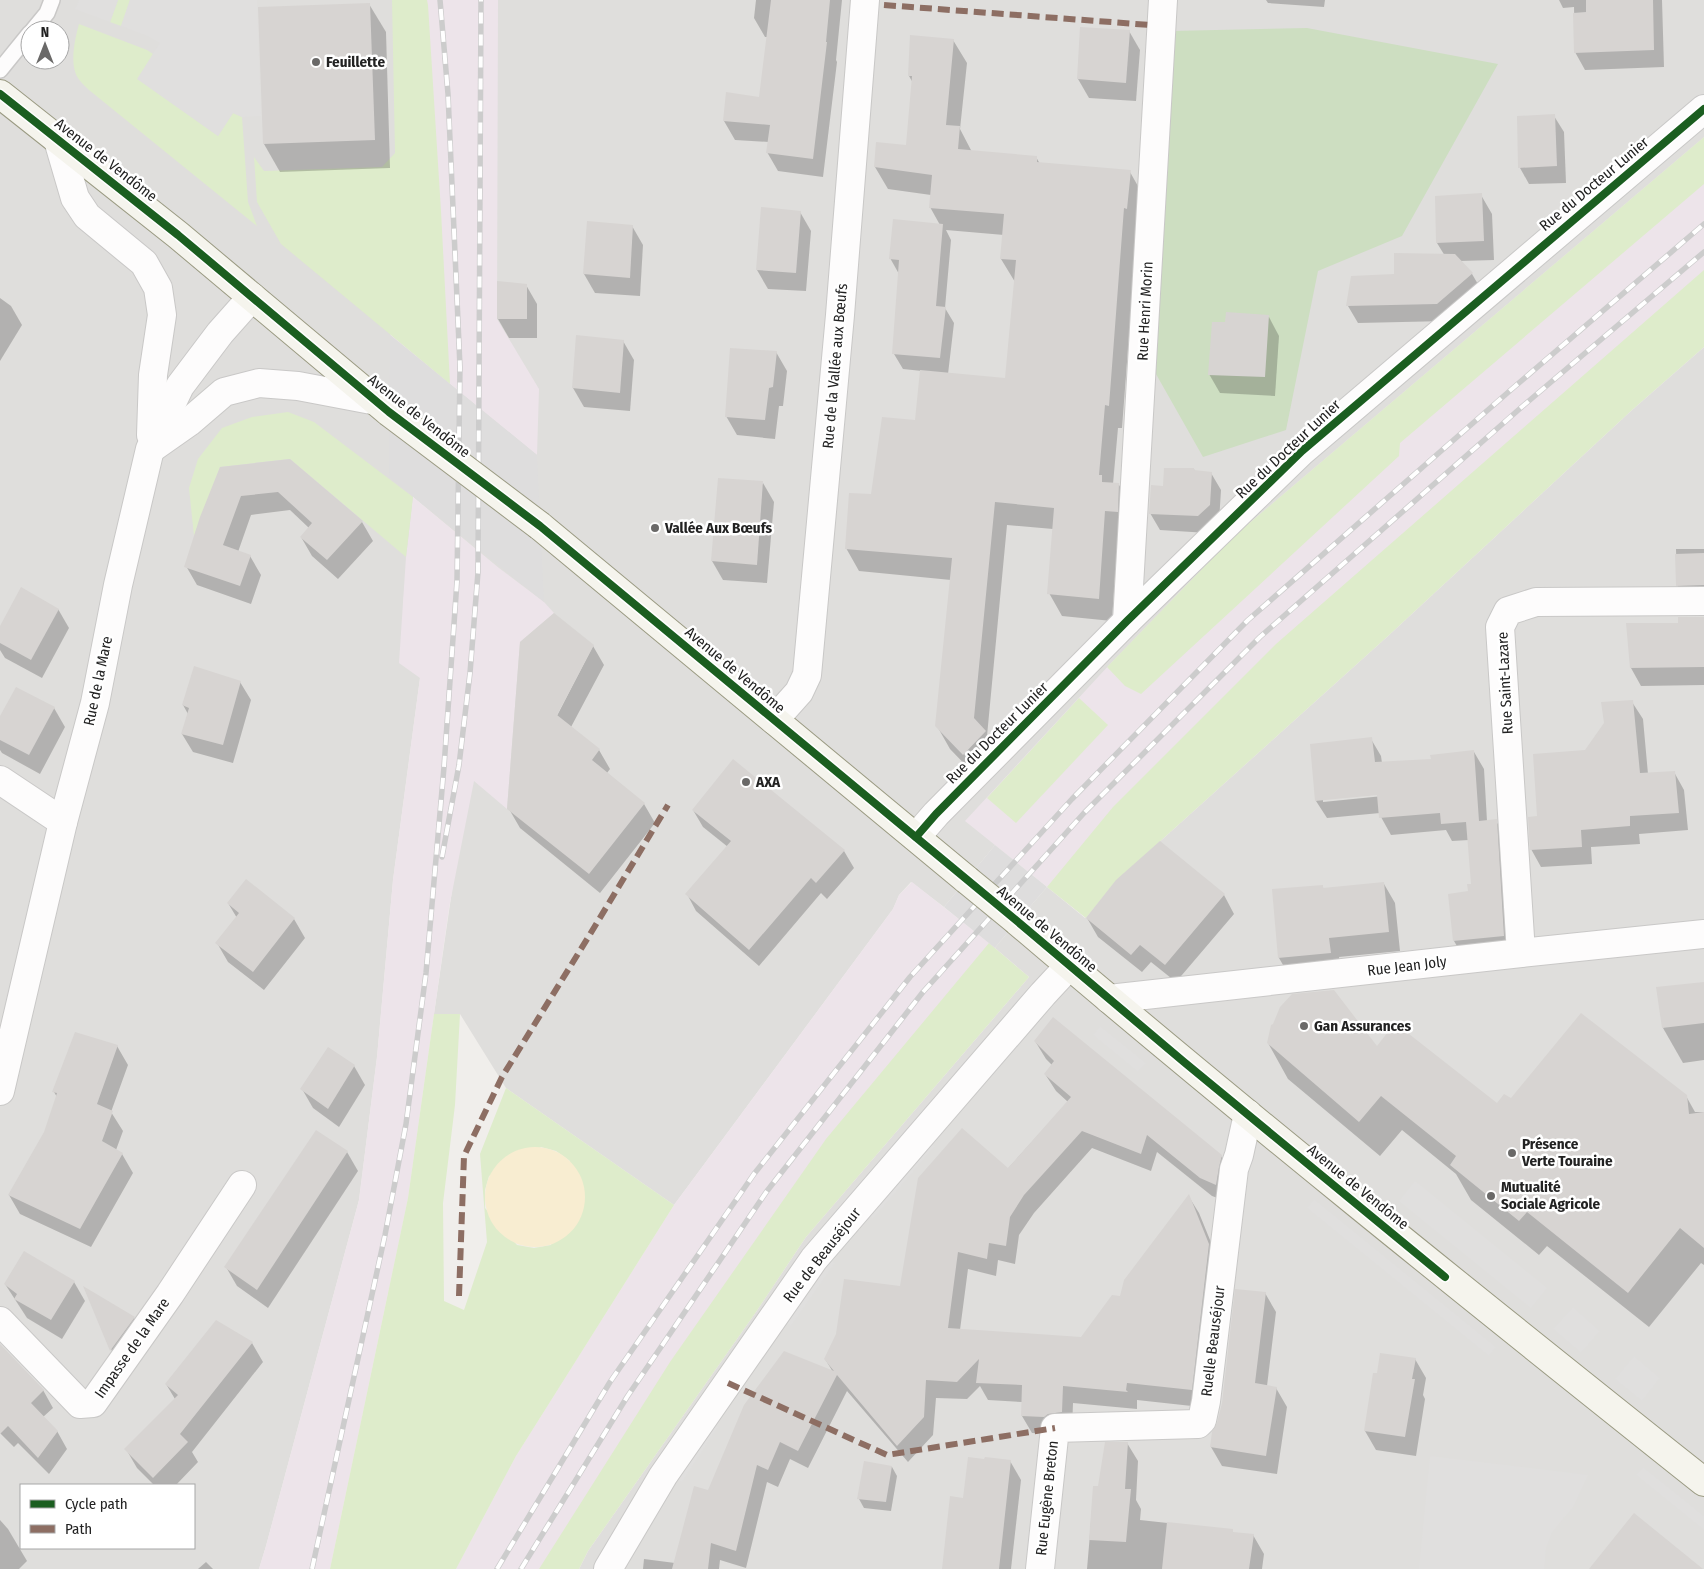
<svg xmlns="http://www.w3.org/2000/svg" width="1704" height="1569" font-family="'Fira Sans Condensed',sans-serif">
	<rect width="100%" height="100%" fill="#f0eeeb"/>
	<!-- residential -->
	<g fill="#dfdedc" fill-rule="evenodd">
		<path d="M0,0H1704V184L995,845L944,907L911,882L899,895L893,909L674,1205L506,1088L460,1014H434L499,569L413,497L403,606L420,678L393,880L377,1057L359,1200L266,1546L259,1569H0ZM30,30H60V60H30ZM21,1485H194V1548H21Z"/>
		<polygon points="1704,347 1704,1569 579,1569 588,1551 756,1312 806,1237 1029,977 995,948 998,944 1047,887 1085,918 1116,881 1388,636 1632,410"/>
	</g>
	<!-- industrial -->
	<g fill="#ede4ea">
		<polygon points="402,0 498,0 497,319 539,389 537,455 390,335"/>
		<polygon points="1704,137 1704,347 1632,410 1388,636 1116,881 1086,918 965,821 1111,663 1233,537"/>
		<polygon points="413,497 499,568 544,602 554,613 520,642 507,809 474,781 449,908 408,1198 330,1569 259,1569 266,1546 359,1200 377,1057 393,880 420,678 399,663 406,557"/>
		<polygon points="912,882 989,943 1029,977 806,1237 756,1312 588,1551 579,1569 456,1569 516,1456 674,1205 893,909 899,895"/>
	</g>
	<!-- grass -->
	<g fill="#deeccb" fill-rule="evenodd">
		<polygon points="118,0 130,0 121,26 110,22"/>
		<polygon points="392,0 427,0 428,5 441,211 450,384 281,244 257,202 254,157 264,171 382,167 395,153"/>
		<path d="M79,24L147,50L153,54L138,79L218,136L233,113L242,117L248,202L257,226L89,90C86,87 81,83 78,78C69,64 75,39 79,24Z"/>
		<polygon points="1704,137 1704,184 1400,443 1399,456 1141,694 1125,686 1107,667 1233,537"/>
		<polygon points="1704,270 1704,347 1632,410 1388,636 1116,881 1086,918 1047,887 1113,807 1276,644"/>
		<polygon points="288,412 314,422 413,497 406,557 290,459 220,467 194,536 189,488 198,459 222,428 252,417"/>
		<polygon points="1079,698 1108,725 1016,823 987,798"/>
		<polygon points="989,943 1029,977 806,1237 756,1312 588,1551 579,1569 539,1569 670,1362 826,1139"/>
		<path d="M434,1014H460L455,1105L443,1203L444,1301L464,1310L487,1242L480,1154L506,1088L674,1205L516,1456L456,1569H330L408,1198ZM541,1147L556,1151L570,1161L551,1245L534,1248L517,1245L485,1208V1190L489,1176Z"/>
	</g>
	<!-- forest -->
	<polygon fill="#cddec1" points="1307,28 1498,64 1402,236 1318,271 1286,430 1203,457 1152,367 1171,31"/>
	<!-- sand -->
	<circle fill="#f8edd1" cx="535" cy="1197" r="50"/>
	<!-- parking -->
	<g fill="#e0dfde">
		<polygon points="79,0 118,0 110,22 75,9"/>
		<polygon points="130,0 257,0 261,116 242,117 233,113 218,136 137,79 160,43 148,36 121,26"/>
		<polygon points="1421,949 1422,960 1304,973 1303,961"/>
		<polygon points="1100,1026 1146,1063 1138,1072 1093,1035"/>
		<polygon points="926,1139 935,1146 873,1219 865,1212"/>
		<polygon points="1415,1181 1547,1288 1531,1308 1399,1201"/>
		<polygon points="1314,1199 1496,1347 1489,1356 1307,1208"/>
		<polygon points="825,1256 835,1263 791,1326 781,1319"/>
		<polygon points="1573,1307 1600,1331 1581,1353 1553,1329"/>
		<polygon points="1634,1356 1660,1378 1642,1401 1615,1379"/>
		<polygon points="709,1420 718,1427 682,1482 673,1477"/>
		<polygon points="1430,1456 1588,1475 1573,1507 1552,1532 1546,1548 1544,1569 1419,1569"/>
		<polygon points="1643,1467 1704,1516 1704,1530 1636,1475"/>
	</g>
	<!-- pier -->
	<g fill="#dedddd">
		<polygon points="390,335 537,455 544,602 389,477"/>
		<polygon points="995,845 1047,887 998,944 995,948 944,907"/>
	</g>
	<!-- shadow -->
	<g fill="#0003" fill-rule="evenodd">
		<polygon points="756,0 842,0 836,60 837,62 823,177 778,171 767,152 769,142 735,140 724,121 760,98 768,37 765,37 754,18"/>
		<polygon points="1266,0 1325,0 1324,7 1268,3"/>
		<polygon points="1559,0 1664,0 1662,0 1664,67 1585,70 1575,52 1574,7 1563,8"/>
		<polygon points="369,4 386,32 390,168 280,172 264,144"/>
		<polygon points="1129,31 1140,50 1136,101 1089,98 1078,79"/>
		<path d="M953,40L967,63L960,129L972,152L1036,157L1040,164L1130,172L1143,195L1137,231L1122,428H1118L1113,484L1119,485L1132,507L1130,534L1118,533L1112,621L1062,616L1049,593L1053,529L1007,525L987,736L999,755L977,777L950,749L937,726L951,580L859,571L846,548L872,496L916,421L922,371L903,369L894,354L899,274L890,258L940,225L930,207L931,195L888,189L875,167L907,146L913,83L909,76ZM946,230L1004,235L1001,259L1015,282L1006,379L948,374L954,323L945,308L951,240Z"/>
		<polygon points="1554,116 1564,132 1566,183 1529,184 1520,168"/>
		<polygon points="1481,195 1492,214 1494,260 1460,261 1472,274 1482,291 1447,321 1358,323 1348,306 1352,277 1396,275 1445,256 1437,243"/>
		<polygon points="763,208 800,212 811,231 806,291 768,289 757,270"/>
		<polygon points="632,226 643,245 640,296 595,293 584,274"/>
		<polygon points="526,285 537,304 537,338 509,338 498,319"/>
		<polygon points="0,298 11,306 22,325 0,361"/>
		<polygon points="1269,317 1279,336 1275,396 1220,393 1209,374 1226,324"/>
		<polygon points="623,341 634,360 630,411 584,407 573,388"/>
		<polygon points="776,352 787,371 783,406 779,406 775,439 737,435 726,416"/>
		<polygon points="221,468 362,522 373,541 338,579 312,556 301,537 309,528 290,510 251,515 238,552 250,556 261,575 251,604 197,585 186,566"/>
		<polygon points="1194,469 1195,472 1211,473 1221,490 1219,522 1208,533 1160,530 1150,513 1164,487"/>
		<polygon points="763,483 774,502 767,583 723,580 712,561"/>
		<polygon points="1676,549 1704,549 1704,603 1688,603 1677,585"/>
		<polygon points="58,609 69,628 42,678 5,658 0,650 0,628"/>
		<polygon points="1704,618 1704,685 1641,686 1631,668 1627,625 1679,624"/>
		<polygon points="593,646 604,665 571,727 599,750 610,769 607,773 644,804 655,823 600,893 520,828 509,809"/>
		<polygon points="240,682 251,700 233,763 193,752 182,734 188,714 183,705"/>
		<polygon points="1632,702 1643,719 1648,774 1674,772 1684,790 1688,830 1639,834 1640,844 1591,847 1592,864 1541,867 1531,849 1539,818 1605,724"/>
		<polygon points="54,708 65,727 40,774 2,753 0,750 0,719"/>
		<path d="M1371,739L1381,756L1382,763L1432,760L1474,752L1484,769L1487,821H1496L1506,838L1514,953L1464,958L1454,941L1472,885L1469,840L1452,841L1446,830L1391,835L1381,817L1380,813L1327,818L1316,801ZM1383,794V796L1323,802V799Z"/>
		<polygon points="693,810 844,851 854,868 827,899 821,893 759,966 696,911 687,894 728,847 703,827"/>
		<polygon points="246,881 294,919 305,938 264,990 228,962 217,943 237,918 228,903"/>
		<polygon points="1384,884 1395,903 1400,951 1339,957 1341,972 1290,977 1279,958 1274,890 1322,886 1324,889"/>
		<polygon points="1224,895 1234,914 1176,982 1151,962 1142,972 1098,937 1087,918"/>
		<polygon points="1704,983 1704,1060 1683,1063 1663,1028"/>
		<polygon points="1035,1041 1221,1156 1232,1174 1226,1201 1212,1196 1157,1152 1151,1171 1092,1148 1034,1213 1019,1235 1015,1264 998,1260 996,1276 968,1269 960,1330 1082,1338 1121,1298 1189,1197 1199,1213 1219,1262 1201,1407 1137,1400 1137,1409 1073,1403 1072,1430 1055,1434 1032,1433 1022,1416 1022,1402 988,1400 980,1386 967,1399 936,1398 933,1435 908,1462 847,1391 808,1468 790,1459 778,1487 767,1482 746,1568 720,1560 719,1569 643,1569 644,1559 675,1563 708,1492 833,1372 825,1359 901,1287 1068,1102 1056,1091 1045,1074 1052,1065 1046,1059"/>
		<polygon points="1268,1043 1377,1048 1497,1104 1512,1100 1686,1096 1695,1112 1704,1112 1704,1265 1701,1263 1649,1327 1547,1246 1539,1255 1471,1200 1456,1174 1402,1130 1380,1156 1288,1079"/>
		<polygon points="117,1046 128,1065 111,1112 123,1131 116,1150 122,1154 133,1173 91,1247 20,1214 9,1195 45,1133 57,1097 54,1092"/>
		<polygon points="354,1066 365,1085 339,1127 313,1108 302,1089"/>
		<polygon points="347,1152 358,1171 268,1308 237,1286 226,1267"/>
		<polygon points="74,1282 85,1301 62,1339 27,1318 5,1284"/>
		<polygon points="85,1289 134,1318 145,1337 122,1369 112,1351"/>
		<polygon points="1265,1293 1276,1312 1267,1386 1276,1388 1287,1407 1277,1474 1222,1466 1211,1447"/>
		<polygon points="252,1343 263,1362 192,1452 198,1462 176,1485 154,1485 137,1468 126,1449 175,1399 166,1384"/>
		<polygon points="0,1359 43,1390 53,1408 43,1417 57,1431 67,1449 49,1474 18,1443 14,1447 0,1433"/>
		<polygon points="1415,1359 1426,1378 1423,1395 1425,1399 1416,1456 1376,1450 1365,1431"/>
		<polygon points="1127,1443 1138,1461 1136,1500 1141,1509 1140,1520 1232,1530 1234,1534 1253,1535 1264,1554 1262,1569 1087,1569 1094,1487 1099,1487"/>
		<polygon points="1010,1461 1021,1480 1011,1569 943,1569 964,1499"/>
		<polygon points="865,1462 892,1467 897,1476 891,1511 864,1508 859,1499"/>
		<polygon points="0,1520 8,1529 27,1561 19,1569 0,1569"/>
		<polygon points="206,1562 213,1569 198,1569"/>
	</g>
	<!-- building -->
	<g fill="#d7d4d2">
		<polygon points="771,0 830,0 826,42 827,42 813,159 766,153 770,125 723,121 726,92 759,97"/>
		<polygon points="1586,0 1653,0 1654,50 1574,53 1573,13 1586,12"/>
		<polygon points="370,3 375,140 263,144 258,7"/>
		<polygon points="1080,27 1130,30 1126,83 1077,79"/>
		<polygon points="910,35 954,39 946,125 960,126 958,149 1037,156 1037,162 1131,170 1127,209 1124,208 1109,406 1105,405 1099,475 1102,475 1102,482 1119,483 1118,512 1105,511 1099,599 1047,594 1054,508 995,502 974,718 986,731 963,755 935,726 952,558 845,549 849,493 871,494 882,417 915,420 920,370 1005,378 1016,260 1000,259 1004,214 929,208 932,175 874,167 876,142 906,145 912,76 908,76"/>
		<polygon points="1555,114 1557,166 1518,168 1517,116"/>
		<polygon points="1482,193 1484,241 1436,243 1435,196"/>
		<polygon points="761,207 801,211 796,273 756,270"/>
		<polygon points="893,219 943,224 936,306 946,307 940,358 892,354 899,260 889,259"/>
		<polygon points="587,221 633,225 630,278 583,274"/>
		<polygon points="1394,253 1455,254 1473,273 1437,304 1346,306 1351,276 1394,274"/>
		<polygon points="497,281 527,284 527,319 497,319"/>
		<polygon points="1226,312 1269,315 1265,377 1208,375 1212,322 1225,322"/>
		<polygon points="576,335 624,340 620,393 572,388"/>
		<polygon points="730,348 777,351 773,387 769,388 765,420 725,417"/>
		<polygon points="290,459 363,521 327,560 300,537 312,523 278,492 241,496 223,545 251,555 240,586 184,567 200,517 220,467"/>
		<polygon points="1164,468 1194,468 1194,470 1212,472 1210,505 1198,516 1149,514 1151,485 1163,486"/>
		<polygon points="718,478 763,481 757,565 711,561"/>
		<polygon points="1704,553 1704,585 1676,586 1675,554"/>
		<polygon points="21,587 59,609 31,660 0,643 0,626"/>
		<polygon points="554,613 594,645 557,715 600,749 592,760 645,803 589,874 507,809 520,642"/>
		<polygon points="1678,617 1704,617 1704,667 1630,668 1626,623 1678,623"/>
		<polygon points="194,666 241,681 223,745 181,734 189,708 182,705"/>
		<polygon points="16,687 55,707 29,755 0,740 0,716"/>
		<polygon points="1633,700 1640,773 1675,771 1679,813 1630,816 1630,826 1581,830 1582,847 1530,850 1528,817 1537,816 1533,754 1585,750 1604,723 1601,702"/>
		<polygon points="1372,737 1375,762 1431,759 1430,755 1474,750 1479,821 1497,819 1504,936 1453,941 1448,894 1468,891 1467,884 1471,884 1466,822 1441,824 1440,813 1379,818 1377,795 1315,801 1310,744"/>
		<polygon points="733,759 845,850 816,883 811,878 749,950 685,894 731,841 692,810"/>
		<polygon points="1160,841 1225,894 1165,965 1140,945 1131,955 1086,918 1116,880"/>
		<polygon points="246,879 295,918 253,972 215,943 239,913 227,903"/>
		<polygon points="1384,882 1389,932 1329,938 1331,953 1278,958 1272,889 1323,885 1323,888"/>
		<polygon points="1704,982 1704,1023 1662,1028 1656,987"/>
		<polygon points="1334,990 1377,1046 1395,1023 1497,1103 1504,1094 1511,1098 1581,1013 1687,1095 1689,1114 1704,1112 1704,1248 1680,1228 1628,1293 1527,1212 1519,1221 1450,1165 1456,1156 1381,1096 1359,1122 1267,1043 1271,1025 1273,1024 1280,1007 1292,994"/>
		<polygon points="1053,1017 1222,1155 1219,1167 1216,1185 1200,1178 1147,1135 1141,1154 1082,1131 1024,1195 1010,1217 1006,1246 989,1243 987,1259 958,1252 948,1328 1081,1337 1112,1295 1120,1296 1124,1280 1189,1194 1209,1244 1192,1390 1127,1383 1126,1390 1128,1392 1063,1386 1062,1412 1048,1414 1044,1417 1021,1416 1022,1385 976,1383 979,1359 957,1382 926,1380 924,1417 897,1446 837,1375 798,1451 780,1442 768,1470 757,1465 736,1551 711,1543 708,1569 672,1569 694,1486 708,1490 744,1405 784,1351 834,1371 824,1359 836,1334 844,1279 900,1286 918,1178 962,1128 1008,1168 1071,1097 1044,1074 1054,1061 1034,1041"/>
		<polygon points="75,1032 118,1045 97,1104 113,1111 102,1141 123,1153 80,1229 8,1195 44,1132 57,1093 52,1092"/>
		<polygon points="328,1047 355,1065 328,1109 300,1089"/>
		<polygon points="316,1130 348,1151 257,1290 224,1267"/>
		<polygon points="24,1251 75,1281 51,1320 14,1299 17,1294 4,1284"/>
		<polygon points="83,1286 135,1317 110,1351"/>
		<polygon points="1235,1289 1266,1292 1255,1383 1277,1387 1266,1456 1210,1447 1212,1432 1217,1423 1222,1403"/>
		<polygon points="216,1320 253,1342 180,1434 188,1442 153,1478 124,1449 178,1395 165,1384"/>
		<polygon points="0,1344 44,1390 31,1403 58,1431 38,1458 8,1426 0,1434"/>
		<polygon points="1380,1353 1416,1358 1412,1379 1415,1379 1405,1437 1364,1431 1373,1373 1377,1373"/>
		<polygon points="1105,1442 1128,1442 1125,1489 1131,1489 1126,1542 1089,1540 1093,1486 1098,1486"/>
		<polygon points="968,1457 984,1459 985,1457 1011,1460 999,1569 942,1569 950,1496 963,1498"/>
		<polygon points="864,1461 892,1466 886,1502 857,1499"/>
		<polygon points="1634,1513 1703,1569 1589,1569"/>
		<polygon points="1167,1522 1233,1529 1233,1532 1254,1534 1249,1569 1162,1569"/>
	</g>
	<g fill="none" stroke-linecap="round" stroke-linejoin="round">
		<defs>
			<g id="service">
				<polyline points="33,30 47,13 52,0"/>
				<polyline points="0,70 30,33"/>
			</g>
			<g id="minor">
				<polyline points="58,140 75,198 87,216 144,263 158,288 162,315 153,375 151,435"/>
				<polyline points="152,448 189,422 224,392 259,383 298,386 377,401"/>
				<polyline points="1127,621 1163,0"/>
				<polyline points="774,720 799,692 807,675 840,315 865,0"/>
				<polyline points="0,780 63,822"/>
				<polyline points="916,837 936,814 1127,621 1302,451 1704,109"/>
				<polyline points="1521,953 1500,627 1508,611 1536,602 1704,601"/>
				<polyline points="1109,999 1521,953 1704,934"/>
				<polyline points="0,1091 63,822 95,703 118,585 150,449 180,386 220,333 252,297"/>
				<polyline points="0,1321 80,1404 93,1403 170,1294 242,1185"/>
				<polyline points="608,1569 663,1476 814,1259 1043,994 1069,966"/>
				<polyline points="1040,1569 1055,1428 1198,1424 1202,1420 1206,1401 1234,1169 1239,1155 1248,1114"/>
			</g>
			<g id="secondary">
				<polyline points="0,94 178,235 389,412"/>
				<polyline points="540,526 967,880"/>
				<path d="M1017,921C1242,1113 1473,1298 1704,1482"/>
			</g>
		</defs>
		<!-- service casing -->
		<use href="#service" stroke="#c9c8c7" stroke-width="18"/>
		<!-- minor casing -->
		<use href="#minor" stroke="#c9c8c7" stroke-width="30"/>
		<!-- secondary casing -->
		<use href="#secondary" stroke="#9a9a82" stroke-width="30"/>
		<!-- service -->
		<use href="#service" stroke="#fdfcfc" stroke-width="15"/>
		<!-- minor -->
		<use href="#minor" stroke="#fdfcfc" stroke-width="28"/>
		<!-- secondary -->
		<use href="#secondary" stroke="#f5f4ed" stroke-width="28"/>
		<defs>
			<g id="rail">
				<polyline points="442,857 459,765 470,673 478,572 481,0"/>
				<polyline points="312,1569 385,1235 406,1124 426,973 444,767 457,581 460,367 448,94 440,0"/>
				<polyline points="497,1569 610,1382 754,1174 910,977 1072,799 1248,620 1513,388 1704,224"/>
				<polyline points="521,1569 627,1397 767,1191 923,992 1084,813 1260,637 1524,405 1704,252"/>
			</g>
		</defs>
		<!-- rail casing -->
		<use href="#rail" stroke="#ccc" stroke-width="5.5"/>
		<!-- rail -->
		<use href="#rail" stroke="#fff" stroke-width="4" stroke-dasharray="11" stroke-linecap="butt"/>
		<defs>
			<g id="secondary-bridge">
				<polyline points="389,412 540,526"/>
				<polyline points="967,880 1017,921"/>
			</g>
		</defs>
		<!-- secondary-bridge casing -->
		<use href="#secondary-bridge" stroke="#9a9a82" stroke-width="30" stroke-linecap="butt"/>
		<!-- secondary-bridge -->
		<use href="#secondary-bridge" stroke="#f5f4ed" stroke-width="28"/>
		<!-- quiet -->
		<g stroke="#8d6e63" stroke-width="6" stroke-dasharray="12 6" stroke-linecap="butt">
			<polyline points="884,5 1150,25"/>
			<polyline points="459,1296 464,1156 502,1077 589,936 668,805"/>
			<polyline points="728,1383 887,1455 1055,1428"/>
		</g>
		<defs>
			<g id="cycleway">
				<polyline points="0,94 178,235 389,412 540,526 1017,921 1184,1062 1445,1277"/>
				<polyline points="916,837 936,814 1127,621 1302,451 1704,109"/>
			</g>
		</defs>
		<!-- cycleway casing -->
		<use href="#cycleway" stroke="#fff" stroke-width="11"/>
		<!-- cycleway -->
		<use href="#cycleway" stroke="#1b5e20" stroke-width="8"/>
	</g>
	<!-- markers -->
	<g fill="#6a6968" stroke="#fff" stroke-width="2">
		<circle cx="316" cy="62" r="5"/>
		<circle cx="655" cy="528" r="5"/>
		<circle cx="746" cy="782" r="5"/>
		<circle cx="1304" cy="1026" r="5"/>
		<circle cx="1512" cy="1153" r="5"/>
		<circle cx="1491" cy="1196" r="5"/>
	</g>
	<g text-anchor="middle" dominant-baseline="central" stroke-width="5" stroke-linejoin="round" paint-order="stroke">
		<!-- poi labels -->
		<g font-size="15" font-weight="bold" fill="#222" stroke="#fff" text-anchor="start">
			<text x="326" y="62">Feuillette</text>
			<text x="665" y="528">Vallée Aux Bœufs</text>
			<text x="756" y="782">AXA</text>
			<text x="1314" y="1026">Gan Assurances</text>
			<text x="1522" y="1144">Présence<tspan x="1522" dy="17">Verte Touraine</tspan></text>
			<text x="1501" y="1187">Mutualité<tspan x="1501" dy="17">Sociale Agricole</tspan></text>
		</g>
		<!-- street labels -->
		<g font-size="15" fill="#222" stroke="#fff">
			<text transform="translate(106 160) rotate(38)">Avenue de Vendôme</text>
			<text transform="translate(1594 184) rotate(-40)">Rue du Docteur Lunier</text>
			<text transform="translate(1145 311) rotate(-87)">Rue Henri Morin</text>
			<text transform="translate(835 366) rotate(-85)">Rue de la Vallée aux Bœufs</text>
			<text transform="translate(419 416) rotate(38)">Avenue de Vendôme</text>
			<text transform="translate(1288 449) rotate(-43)">Rue du Docteur Lunier</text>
			<text transform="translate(735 670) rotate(40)">Avenue de Vendôme</text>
			<text transform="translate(98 681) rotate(-78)">Rue de la Mare</text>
			<text transform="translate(1505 683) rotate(-93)">Rue Saint-Lazare</text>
			<text transform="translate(997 733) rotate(-45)">Rue du Docteur Lunier</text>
			<text transform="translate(1047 929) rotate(40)">Avenue de Vendôme</text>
			<text transform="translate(1407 966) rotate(-7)">Rue Jean Joly</text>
			<text transform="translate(1358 1187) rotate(39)">Avenue de Vendôme</text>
			<text transform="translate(822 1255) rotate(-52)">Rue de Beauséjour</text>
			<text transform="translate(1213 1341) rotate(-83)">Ruelle Beauséjour</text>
			<text transform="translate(132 1348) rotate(-55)">Impasse de la Mare</text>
			<text transform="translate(1047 1498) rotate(-84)">Rue Eugène Breton</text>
		</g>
	</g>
	<!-- legend -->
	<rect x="20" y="1484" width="175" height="65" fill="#ffffff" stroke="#a7a7a7"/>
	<rect x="30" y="1500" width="25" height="8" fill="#1b5e20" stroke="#a7a7a7"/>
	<text x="65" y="1509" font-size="15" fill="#222222">Cycle path</text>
	<rect x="30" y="1525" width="25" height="8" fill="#8d6e63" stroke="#a7a7a7"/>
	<text x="65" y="1534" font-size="15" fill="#222222">Path</text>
	<!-- north arrow -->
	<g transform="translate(45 45)"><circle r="24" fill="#ffffff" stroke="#a7a7a7"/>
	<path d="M0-4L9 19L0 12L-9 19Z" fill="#6a6968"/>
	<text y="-8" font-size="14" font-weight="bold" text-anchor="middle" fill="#222222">N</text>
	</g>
</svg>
